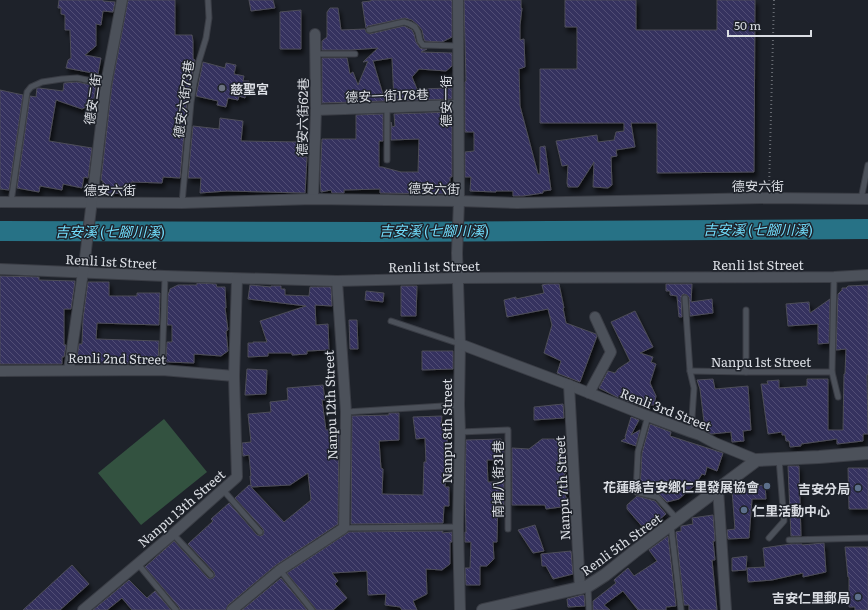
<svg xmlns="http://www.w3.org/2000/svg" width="868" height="610" font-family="Literata,'Noto Sans TC',serif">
	<defs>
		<pattern id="building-back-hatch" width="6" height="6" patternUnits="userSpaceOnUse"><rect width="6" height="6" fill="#34315e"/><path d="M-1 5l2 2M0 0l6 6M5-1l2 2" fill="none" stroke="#514e75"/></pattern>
		<filter id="shadow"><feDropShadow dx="2.5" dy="4.5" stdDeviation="2" flood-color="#0009"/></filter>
	</defs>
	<rect width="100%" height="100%" fill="#1e222a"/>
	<!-- pitch -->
	<polygon fill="#335240" points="164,419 207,472 141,525 98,473"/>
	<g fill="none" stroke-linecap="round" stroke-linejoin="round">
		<!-- river -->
		<polyline stroke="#277286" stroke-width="20" points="0,231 378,232 868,229"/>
	</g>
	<!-- building -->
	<g fill="url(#building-back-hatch)" stroke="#4d4d58" fill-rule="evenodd" filter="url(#shadow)">
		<polygon points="59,0 103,0 103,1 115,2 113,12 103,11 101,25 96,24 96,46 85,55 101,58 98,74 66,68 68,60 71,58 70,30 65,30 65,15 61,14 61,8 58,8"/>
		<polygon points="128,0 175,0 175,35 192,35 193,41 193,59 195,60 187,101 180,178 163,177 162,183 131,182 131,194 103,193 103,181 101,180 112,85"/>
		<polygon points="249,0 273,0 275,8 251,11"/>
		<polygon points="371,0 452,0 452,37 442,42 425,41 424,39 422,30 418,25 412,20 405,18 368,26 366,28 362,2 371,1"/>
		<polygon points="464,0 521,0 521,8 522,8 520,25 520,40 524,39 525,67 519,69 520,106 538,174 540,174 540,147 545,146 551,190 543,191 543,193 523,196 513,196 513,191 496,191 496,192 470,191 471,177 465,177 465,152 474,151 474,132 465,132 465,82 466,81"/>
		<polygon points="565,0 636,0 636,30 717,30 717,0 755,0 754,172 657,173 657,123 631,123 635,147 616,150 617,156 611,157 612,185 608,188 593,187 594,162 578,187 568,187 567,183 568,165 562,166 556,141 597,135 598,142 614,140 616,132 624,131 624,123 540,123 540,69 577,69 577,27 565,27"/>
		<polygon points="330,8 338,8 341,30 365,29 366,32 370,34 404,26 412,30 414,34 416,42 420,48 423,49 427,49 421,52 452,53 452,66 446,71 419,69 412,77 417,89 452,88 452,99 394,101 392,58 373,61 385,101 322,103 322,58 347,58 350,74 353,72 358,85 368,61 363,62 378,48 351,50 322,50 322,41 327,37 327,12"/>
		<polygon points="301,10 301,49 280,49 280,12"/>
		<polygon points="203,62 225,68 226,63 236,65 234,74 244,76 243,81 249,81 245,98 239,96 238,100 228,98 226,107 217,105 218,101 196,96"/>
		<polygon points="77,82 96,86 93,104 82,109 56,100 49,141 92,148 88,178 84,177 82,188 63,184 62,190 40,186 39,192 17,188 30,96 36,97 37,88 39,88 63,91 64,83"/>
		<polygon points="0,90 23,95 9,190 0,189"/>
		<polygon points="452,112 452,177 450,177 450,194 380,193 380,189 344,190 344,193 332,193 331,190 321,192 320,179 322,139 356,139 356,115 383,114 383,141 379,141 379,167 382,167 401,172 418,172 419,139 391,140 391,122 392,127 395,126 394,114"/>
		<polygon points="220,118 243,121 241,141 299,142 301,157 307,157 305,193 227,191 200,193 201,178 188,178 193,126 219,129"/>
		<polygon points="0,276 39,277 39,280 75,281 71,309 64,309 64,345 66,345 64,357 62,357 62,364 0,364"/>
		<polygon points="88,282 109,282 109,296 137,296 137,293 160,293 159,325 97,323 96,339 159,341 158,362 156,362 156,364 107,363 107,364 82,364 82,356 77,357 79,344 82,344 83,319"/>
		<polygon points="197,283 216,284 217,287 225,287 226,308 225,308 228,330 226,331 228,351 221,356 194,354 194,363 166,362 167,342 172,342 172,325 167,325 168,293 169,293 170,289 178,285 197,285"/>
		<polygon points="547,284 559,284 564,308 563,308 566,323 596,334 597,336 580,382 557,373 561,361 544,353 552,325 548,309 507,317 504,300 516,297 516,299 544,293 542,285"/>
		<polygon points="666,284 692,284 691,302 712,299 713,313 690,316 689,297 687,295 684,294 682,295 681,298 682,317 679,317 677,296 670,295 670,291 666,291"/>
		<polygon points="250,285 271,287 271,286 281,286 281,289 285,289 285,295 309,296 310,287 331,287 332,306 315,305 316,325 328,324 329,350 307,351 307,354 292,355 292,353 268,353 268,356 248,357 248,343 253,343 253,342 267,342 260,321 306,306 248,299"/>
		<polygon points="868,285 868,375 867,375 868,434 863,434 863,441 837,444 837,439 801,444 801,446 790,447 789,441 786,441 785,435 782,435 782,432 768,434 761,384 768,384 767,381 779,380 779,388 807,386 807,379 828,379 828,430 843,430 844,374 845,374 846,349 836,350 838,294 842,290 842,288 846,288 848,286"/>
		<polygon points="401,286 417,286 416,316 401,316"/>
		<polygon points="366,291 384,293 383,302 365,300"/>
		<polygon points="830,299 829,343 818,344 818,324 788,326 786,304 809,302 810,313"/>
		<polygon points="635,311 653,347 640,353 653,357 651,362 656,364 650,383 656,396 654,405 647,405 645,408 619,398 599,388 608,371 615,373 618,369 630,361 611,322"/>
		<polygon points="349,320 357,320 358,349 350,349"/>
		<polygon points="422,351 453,351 453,369 422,370"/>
		<polygon points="247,369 267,370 266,394 245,395"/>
		<polygon points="713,379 715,389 748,386 751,430 743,431 744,441 732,442 731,432 711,434 705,430 700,389 697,380"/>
		<path d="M323,385L325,400H322L326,430L339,429L338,524L276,565L228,605L226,610H180L179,607L145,567L174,541L208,578L210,579L213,578L215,576L214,572L188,544L213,521L211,519L229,503L257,535L260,536L263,535L264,532L263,529L235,498L249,485L251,486L250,476H251L249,455L243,456L242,443L251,442L248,414L271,412L270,402L288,400L287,388ZM308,473L311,500L284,522L251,487L290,485Z"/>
		<polygon points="563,404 564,418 534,420 534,407"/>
		<polygon points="389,413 399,413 399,440 379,441 381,468 383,469 382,494 423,495 424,462 426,462 425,438 416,439 413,417 442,416 441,426 448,427 445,487 449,487 449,506 444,506 443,523 351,524 352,416 389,415"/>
		<polygon points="631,417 639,420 631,435 640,430 636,446 621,441 626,438 625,437"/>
		<polygon points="650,424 671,432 670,436 723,453 717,471 707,467 705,475 702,474 695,485 679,499 667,502 658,493 640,489 642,453"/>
		<polygon points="501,439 501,448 504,448 504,460 487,460 488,482 504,482 504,505 502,505 498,498 497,542 493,542 494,559 487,566 480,566 480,585 466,585 465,568 470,568 471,542 465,542 465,532 466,532 465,490 466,440"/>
		<polygon points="542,439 562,439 566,451 567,470 563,477 567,477 568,494 565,495 569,503 569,506 546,509 545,505 512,505 512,448 529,449"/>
		<polygon points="788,466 799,466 801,536 791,536"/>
		<polygon points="848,468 868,468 868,509 849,509"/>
		<polygon points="765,485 766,499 752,499 749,538 728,539 727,530 735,529 732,490 757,489 756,486"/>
		<polygon points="637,496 655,501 666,514 646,531 627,509 627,505"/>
		<polygon points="713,515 715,540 715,541 713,541 715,560 712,560 717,610 689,610 689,605 684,605 676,532 681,531 681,526 682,526 693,524 692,518"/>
		<polygon points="535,525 544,551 533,553 518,530"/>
		<polygon points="443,531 442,533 452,532 452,542 450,542 450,564 442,570 426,569 427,594 413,601 417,610 402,610 400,607 385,605 386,594 368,595 367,571 332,573 338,581 335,584 347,598 333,610 316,610 315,608 287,573 349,532"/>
		<polygon points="668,536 676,606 666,607 666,610 638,610 623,591 604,605 610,610 593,610 593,601 616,583 614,580 628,568 634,576 657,561 649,550"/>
		<polygon points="824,543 826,572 803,577 803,573 772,580 748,582 747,568 765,567 763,548 791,544 802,544 802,545"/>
		<polygon points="845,547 868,547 868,610 855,610 855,607 849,607 849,577 848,577"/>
		<polygon points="571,551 573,574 553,579 546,566 542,566 541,554"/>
		<polygon points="747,556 746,570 732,571 732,558"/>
		<polygon points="72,565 89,584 60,610 23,610"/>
		<polygon points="281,578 307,610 242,610"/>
		<polygon points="129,580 147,598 155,591 171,610 132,610 122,598 107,610 93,610"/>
		<polygon points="582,595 584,595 585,606 568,607 567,599"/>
	</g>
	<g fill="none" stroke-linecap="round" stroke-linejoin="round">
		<defs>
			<g id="service">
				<polyline points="369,30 404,22 410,24 415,27 418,32 420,41 423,45 458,46"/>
				<polyline points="315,54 355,54"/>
				<polyline points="387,108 387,160"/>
				<polyline points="861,199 868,165"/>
				<polyline points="11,202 27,92 31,87 42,82 62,79 77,78 106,84"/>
				<polyline points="182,203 191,102 194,84 199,61 206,38 209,18 208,0"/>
				<polyline points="834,277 832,372 838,397"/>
				<polyline points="685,298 690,371 694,388 691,432"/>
				<polyline points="391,321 460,344"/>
				<polyline points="162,370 165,276"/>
				<polyline points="690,371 746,372 832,372"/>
				<polyline points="746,372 746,310"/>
				<polyline points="346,412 459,405"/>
				<polyline points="648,416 638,452 636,492 657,497 677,519"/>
				<polyline points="460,432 508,430 508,529"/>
				<polyline points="223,490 260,532"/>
				<polyline points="671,526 681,610"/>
				<polyline points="344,528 458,527"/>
				<polyline points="173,534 211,575"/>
				<polyline points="769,538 784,521 779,459"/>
				<polyline points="789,540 868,538"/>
				<polyline points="138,564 176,610"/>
				<polyline points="280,570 312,610"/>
				<polyline points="588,587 589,610"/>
			</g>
			<g id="minor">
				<polyline points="458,0 459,201 457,253 460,344 459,405 460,432 458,527 460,610"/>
				<polyline points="316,110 458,105"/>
				<polyline points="313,199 316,110 315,34"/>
				<polyline points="0,202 182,203 313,199 459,201 517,203 769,198 868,199"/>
				<polyline points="0,269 165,276 337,281 457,278 834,277 868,275"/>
				<polyline points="460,344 569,385 642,414 691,432 700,435 715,443 757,460"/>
				<polyline points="69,370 85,258 106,84 122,0"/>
				<polyline points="0,371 162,370 234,376"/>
				<polyline points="569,385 580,589"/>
				<polyline points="589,393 611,352 595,317"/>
				<polyline points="718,489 726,610"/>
				<polyline points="83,610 173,534 237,477 234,376 237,279"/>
				<polyline points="232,610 280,570 344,528 346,412 337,281"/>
			</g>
			<polyline id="tertiary" points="483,610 588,586 605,575 634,552 757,460 819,457 868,453"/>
		</defs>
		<!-- service casing -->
		<use href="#service" stroke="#3a3d45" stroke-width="7"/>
		<!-- minor casing -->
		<use href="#minor" stroke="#3a3d45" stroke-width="12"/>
		<!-- tertiary casing -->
		<use href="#tertiary" stroke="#3a3d45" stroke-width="14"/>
		<!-- path -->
		<polyline stroke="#666a71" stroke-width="2" stroke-dasharray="1 3" stroke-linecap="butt" points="769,189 774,0"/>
		<!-- service -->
		<use href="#service" stroke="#4c515a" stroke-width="5"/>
		<!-- minor -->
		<use href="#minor" stroke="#4c515a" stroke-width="10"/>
		<!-- tertiary -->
		<use href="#tertiary" stroke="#4c515a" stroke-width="12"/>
	</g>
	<!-- markers -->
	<circle fill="#6b7280" stroke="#1e222a" stroke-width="1.5" cx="222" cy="88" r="4"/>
	<g fill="#5c6f8a" stroke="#1e222a" stroke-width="1.5">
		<circle cx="767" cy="486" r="4"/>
		<circle cx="858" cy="488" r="4"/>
		<circle cx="744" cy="510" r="4"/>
		<circle cx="858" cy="597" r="4"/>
	</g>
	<g text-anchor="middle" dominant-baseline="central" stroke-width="3" stroke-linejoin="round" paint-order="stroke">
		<!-- poi labels -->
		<g font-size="13" font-weight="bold" fill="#dadde3" stroke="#1e222a" text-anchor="end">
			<text x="230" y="88" text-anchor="start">慈聖宮</text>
			<text x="759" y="486">花蓮縣吉安鄉仁里發展協會</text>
			<text x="850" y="488">吉安分局</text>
			<text x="752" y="510" text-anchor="start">仁里活動中心</text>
			<text x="850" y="597">吉安仁里郵局</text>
		</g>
		<!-- street labels -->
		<g font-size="13" fill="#dadde3" stroke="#1e222a">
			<text transform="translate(387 95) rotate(-2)">德安一街178巷</text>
			<text transform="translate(92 99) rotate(-82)">德安二街</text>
			<text transform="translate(183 99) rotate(-82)">德安六街73巷</text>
			<text transform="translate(445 101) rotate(-90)">德安一街</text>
			<text transform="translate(302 117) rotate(-89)">德安六街62巷</text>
			<text x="758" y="185">德安六街</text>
			<text transform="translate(434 188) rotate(1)">德安六街</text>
			<text x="110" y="189">德安六街</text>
			<text transform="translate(111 261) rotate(3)">Renli 1st Street</text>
			<text x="758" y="264">Renli 1st Street</text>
			<text transform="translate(434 266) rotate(-1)">Renli 1st Street</text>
			<text transform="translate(117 358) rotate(1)">Renli 2nd Street</text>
			<text x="761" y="361">Nanpu 1st Street</text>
			<text transform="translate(330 405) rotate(-92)">Nanpu 12th Street</text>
			<text transform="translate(666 409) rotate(21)">Renli 3rd Street</text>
			<text transform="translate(446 431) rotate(-90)">Nanpu 8th Street</text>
			<text transform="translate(497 479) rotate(-90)">南埔八街31巷</text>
			<text transform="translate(562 488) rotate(-93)">Nanpu 7th Street</text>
			<text transform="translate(181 508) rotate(-41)">Nanpu 13th Street</text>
			<text transform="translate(621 544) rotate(-36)">Renli 5th Street</text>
		</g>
		<!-- water labels -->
		<g font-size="14" font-style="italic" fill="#71ddfc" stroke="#1e222a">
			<text x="758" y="229">吉安溪 (七腳川溪)</text>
			<text x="434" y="230">吉安溪 (七腳川溪)</text>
			<text x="110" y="231">吉安溪 (七腳川溪)</text>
		</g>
	</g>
	<!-- scale -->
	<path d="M728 30v6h83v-6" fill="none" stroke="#dadde3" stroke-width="2"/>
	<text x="734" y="30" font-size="12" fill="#dadde3" stroke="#1e222a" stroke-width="3" paint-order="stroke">50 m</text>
</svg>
